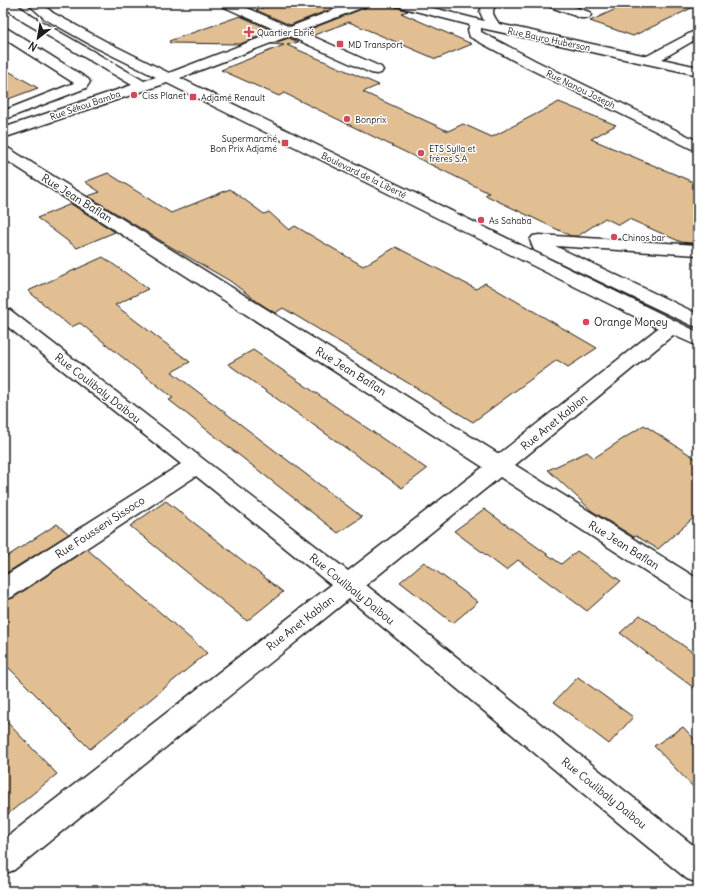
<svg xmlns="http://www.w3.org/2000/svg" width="701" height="894" font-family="Delius,sans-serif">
	<rect width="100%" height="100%" fill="#fff"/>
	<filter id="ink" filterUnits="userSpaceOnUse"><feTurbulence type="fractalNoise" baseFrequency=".025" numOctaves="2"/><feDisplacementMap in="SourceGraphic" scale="8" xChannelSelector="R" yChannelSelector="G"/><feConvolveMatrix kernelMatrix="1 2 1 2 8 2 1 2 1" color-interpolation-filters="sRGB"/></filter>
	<g filter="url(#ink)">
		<!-- building -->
		<g fill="#e1bf93" stroke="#1c1c1c">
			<polygon points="276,3 347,3 290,25 256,10"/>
			<polygon points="369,3 393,3 396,7 408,11 401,13 472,44 436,59 349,22 314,35 305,31 367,7"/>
			<polygon points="629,3 698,3 698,5 633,36 590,21"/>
			<polygon points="240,16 274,31 240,44 170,43 169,41"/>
			<polygon points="289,38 298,42 287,45 379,85 363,92 448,131 463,124 492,137 559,102 616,125 591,139 698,184 698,238 691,243 681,242 629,219 619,225 605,218 578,236 571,236 485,195 489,193 284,93 279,96 221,70 284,45 271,44"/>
			<polygon points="3,68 38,88 3,101"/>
			<polygon points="108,173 171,213 230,189 264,214 269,212 289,230 295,226 363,266 396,247 476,289 485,283 597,348 568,367 557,360 473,422 283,308 275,313 258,302 230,281 166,244 88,196 100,192 85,182"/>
			<polygon points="71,204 115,232 77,248 37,218"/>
			<polygon points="103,257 148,289 115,305 190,362 172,372 362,517 338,533 169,400 173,398 80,323 71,327 28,291"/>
			<polygon points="253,350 427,469 402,488 228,364"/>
			<polygon points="644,425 698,460 698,514 658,549 636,536 634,537 592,511 548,470 587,452 594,458"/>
			<polygon points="166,501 283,592 247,621 130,526"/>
			<polygon points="484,509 561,564 577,551 621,581 587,611 518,560 506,570 454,531"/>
			<polygon points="57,524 69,534 3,575 3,559"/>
			<polygon points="87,549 207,653 90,749 3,662 3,601 13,598"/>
			<polygon points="424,562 478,602 453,623 400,582"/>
			<polygon points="640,615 698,656 698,691 620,633"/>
			<polygon points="578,677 633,717 609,744 554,702"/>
			<polygon points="3,718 57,774 3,818"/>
			<polygon points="683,727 698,743 698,792 654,746"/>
		</g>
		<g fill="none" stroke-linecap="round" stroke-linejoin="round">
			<defs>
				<g id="minor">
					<polygon points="3,3 15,3 32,16 144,81 156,77 95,47 45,19 27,3 41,3 53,13 105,41 169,73 278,31 222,6 220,3 236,3 290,27 351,3 368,3 366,6 301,31 381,67 383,70 381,73 376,74 371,73 289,36 180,78 698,332 698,346 673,335 515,465 698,579 698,602 689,599 500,477 366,585 698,849 698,883 687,879 643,843 349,599 14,870 3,874 3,840 331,585 196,476 12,597 3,600 3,577 181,464 3,323 3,308 10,310 348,571 483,467 3,158 3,146 8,148 499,454 658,328 167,83 3,138 3,128 132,85 24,22 3,6"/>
					<path d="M394,3H414L484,21L480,12L483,3H497C490,13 493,14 499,24L647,56L698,29V38L662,59L698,67V75L481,28V32L536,61L698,141V152L526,67L470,37L468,30L470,25L396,6Z"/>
					<polygon points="546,3 564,3 589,12 591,15 589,18 581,18 548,6"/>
					<polygon points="3,28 8,29 88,79 90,82 86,88 3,120 3,111 74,83 3,38"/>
					<polygon points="539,235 698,245 698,255 555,246 698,314 698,327 691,325 534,250 530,240 533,236"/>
				</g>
			</defs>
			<!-- minor casing -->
			<use href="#minor" stroke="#1c1c1c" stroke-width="3"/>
			<!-- minor -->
			<use href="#minor" fill="#fff" fill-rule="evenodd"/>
		</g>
	</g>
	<!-- markers -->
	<g fill="#d1495b" stroke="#fff" stroke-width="1.5">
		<path d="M247 26h4v4h4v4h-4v4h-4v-4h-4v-4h4z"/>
		<rect x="336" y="40" width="8" height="8" rx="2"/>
		<circle cx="134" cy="95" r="4"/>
		<rect x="189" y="93" width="8" height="8" rx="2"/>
		<circle cx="347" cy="119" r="4"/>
		<rect x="281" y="139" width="8" height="8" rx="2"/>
		<circle cx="421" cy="153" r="4"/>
		<circle cx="481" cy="220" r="4"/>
		<circle cx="614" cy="237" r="4"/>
		<circle cx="586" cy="322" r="4"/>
	</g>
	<g text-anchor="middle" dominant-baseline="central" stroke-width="3" stroke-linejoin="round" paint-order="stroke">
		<!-- far-poi labels -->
		<g font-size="9" fill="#1c1c1c" stroke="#fff" text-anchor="start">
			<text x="257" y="32">Quartier Ebrié</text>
			<text x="348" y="44">MD Transport</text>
			<text x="142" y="95">Ciss Planet</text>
			<text x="201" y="97">Adjamé Renault</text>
			<text x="355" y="119">Bonprix</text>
			<text x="277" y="138" text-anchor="end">Supermarché<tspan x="277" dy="10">Bon Prix Adjamé</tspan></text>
			<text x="429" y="148">ETS Sylla et<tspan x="429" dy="10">frères S.A</tspan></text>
			<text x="489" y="220">As Sahaba</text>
			<text x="622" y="237">Chinos bar</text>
		</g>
		<!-- far-street labels -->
		<g font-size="9" fill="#1c1c1c" stroke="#fff">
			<text transform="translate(549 39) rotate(12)">Rue Bayro Huberson</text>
			<text transform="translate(581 89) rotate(26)">Rue Nanou Joseph</text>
			<text transform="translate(85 105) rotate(-19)">Rue Sékou Bamba</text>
			<text transform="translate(364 175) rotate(26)">Boulevard de la Liberté</text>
		</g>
		<!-- street labels -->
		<g font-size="11" fill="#1c1c1c" stroke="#fff">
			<text transform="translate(77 198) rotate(32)">Rue Jean Baflan</text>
			<text transform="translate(351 371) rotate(32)">Rue Jean Baflan</text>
			<text transform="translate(98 388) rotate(38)">Rue Coulibaly Daibou</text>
			<text transform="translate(554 422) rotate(-39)">Rue Anet Kablan</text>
			<text transform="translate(100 527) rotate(-33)">Rue Fousseni Sissoco</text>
			<text transform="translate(624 545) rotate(32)">Rue Jean Baflan</text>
			<text transform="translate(352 589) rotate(39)">Rue Coulibaly Daibou</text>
			<text transform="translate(300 623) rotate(-38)">Rue Anet Kablan</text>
			<text transform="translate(604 793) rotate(39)">Rue Coulibaly Daibou</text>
		</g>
		<!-- poi labels -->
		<g font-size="11" fill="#1c1c1c" stroke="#fff" text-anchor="start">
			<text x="594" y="322">Orange Money</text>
		</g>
	</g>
	<!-- margin -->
	<rect width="701" height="894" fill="none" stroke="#fff" stroke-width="16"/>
	<rect x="8" y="8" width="685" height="878" fill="none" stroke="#1c1c1c" stroke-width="1.5" filter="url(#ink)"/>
	<!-- north arrow -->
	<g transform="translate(38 38) rotate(211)" stroke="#ffffff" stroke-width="3" paint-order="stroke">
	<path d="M0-3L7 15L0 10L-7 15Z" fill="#1c1c1c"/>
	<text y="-6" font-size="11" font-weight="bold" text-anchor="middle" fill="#1c1c1c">N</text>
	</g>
</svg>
